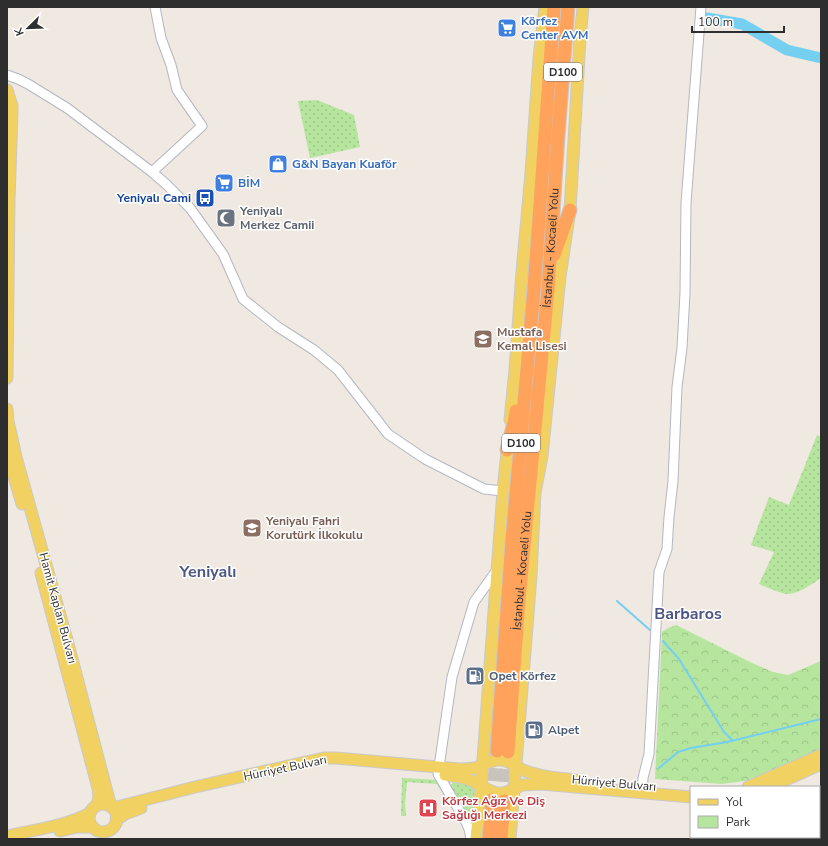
<svg xmlns="http://www.w3.org/2000/svg" width="828" height="846" font-family="'Nunito Sans',sans-serif">
	<defs>
		<pattern id="green-dots" width="8" height="8" patternUnits="userSpaceOnUse"><rect width="8" height="8" fill="#b6e59e"/><path d="M2 2h.1M6 6h.1" fill="none" stroke="#9dc588" stroke-width="1.8" stroke-linecap="round"/></pattern>
		<pattern id="forest-crowns" width="20" height="18" patternUnits="userSpaceOnUse"><rect width="20" height="18" fill="#b6e59e"/><path d="M2 6a3 3 0 1 1 6 0M12 15a3 3 0 1 1 6 0" fill="none" stroke="#9dc588"/></pattern>
	</defs>
	<rect width="100%" height="100%" fill="#efe9e1"/>
	<!-- green -->
	<g fill="url(#green-dots)">
		<polygon points="317,100 354,115 360,147 310,158 298,101"/>
		<path d="M817,435L821,437V578C812,584 797,595 787,594C779,593 767,587 759,584L774,552L751,545L769,497L789,505Z"/>
		<polygon points="402,778 438,780 453,804 450,805 437,784 407,782 405,803 406,816 401,816"/>
		<path d="M456,782C460,783 468,784 472,786C480,792 473,816 471,825L450,786L451,784Z"/>
	</g>
	<!-- forest -->
	<polygon fill="url(#forest-crowns)" points="676,625 752,663 773,672 788,675 821,661 821,749 753,780 722,784 655,779 662,632 668,628"/>
	<g fill="none" stroke-linecap="round" stroke-linejoin="round">
		<!-- stream -->
		<g stroke="#75cff0" stroke-width="2">
			<polyline points="617,601 650,630"/>
			<polyline points="663,641 679,659 724,732 733,741"/>
			<polyline points="659,768 678,752 691,748 727,742 821,719"/>
		</g>
		<!-- river -->
		<polyline stroke="#75cff0" stroke-width="11" points="707,18 742,24 787,50 821,58"/>
		<!-- highway-tunnel -->
		<g stroke="#c8c4bd" stroke-width="13" stroke-dasharray="13 6" stroke-linecap="butt">
			<polyline points="492,800 497,751"/>
			<polyline points="504,801 508,752"/>
		</g>
		<defs>
			<g id="minor">
				<polyline points="7,75 18,79 28,84 67,108 152,172 167,185 190,208 223,254 243,299 278,327 314,350 338,370 388,434 425,459 484,489 503,491"/>
				<polyline points="152,172 202,126 177,90 171,65 161,38 155,7"/>
				<polyline points="642,793 643,778 649,754 659,572 667,549 669,517 673,481 677,387 682,348 685,293 686,203 701,7"/>
				<polyline points="471,839 469,829 466,822 438,774 439,767 452,677 474,602 497,570"/>
			</g>
			<g id="major">
				<polyline points="7,90 12,106 12,113 9,200 7,378"/>
				<polyline points="7,409 8,421 16,457 67,640 111,807"/>
				<polyline points="510,420 515,370 522,272 531,173 539,58 545,7"/>
				<polyline points="508,442 503,491 481,786 491,791 496,793 502,793 507,792 522,785 541,784 691,797"/>
				<polyline points="7,453 22,504"/>
				<polyline points="41,573 98,788 99,797 97,805"/>
				<path d="M445,775C461,777 467,777 481,786L476,839"/>
				<polyline points="748,787 821,755"/>
				<polyline points="770,787 821,764"/>
				<circle cx="103" cy="818" r="14"/>
				<path d="M113,808L195,787L324,758H336L460,769C466,769 472,769 478,767C486,764 492,759 501,760C511,761 516,767 523,770C539,777 558,778 575,780"/>
				<polyline points="116,820 125,814 141,808"/>
				<polyline points="60,831 77,827 93,827"/>
				<path d="M7,836C33,830 67,826 90,813"/>
				<polyline points="510,839 531,576 535,493 542,456 552,357 560,277 570,210 580,38 583,7"/>
			</g>
			<g id="highway">
				<polyline points="554,255 570,210"/>
				<polyline points="507,450 514,423 516,411"/>
				<polyline points="497,751 512,541 534,289 554,7"/>
				<path id="s1" d="M508,752L519,600L548,290L558,136L568,7"/>
				<polyline points="489,839 492,800"/>
				<polyline points="501,839 504,801"/>
			</g>
		</defs>
		<!-- minor casing -->
		<use href="#minor" stroke="#b4b7c1" stroke-width="11"/>
		<!-- major casing -->
		<use href="#major" stroke="#c9c9c9" stroke-width="13"/>
		<!-- highway casing -->
		<use href="#highway" stroke="#c9c9c9" stroke-width="15"/>
		<!-- minor -->
		<use href="#minor" stroke="#fff" stroke-width="9"/>
		<!-- major -->
		<use href="#major" stroke="#f2d163" stroke-width="11"/>
		<!-- highway -->
		<use href="#highway" stroke="#ffa35c" stroke-width="13"/>
	</g>
	<!-- icons -->
	<defs>
		<symbol id="supermarket-square" viewBox="-11 -11 22 22"><rect x="-9" y="-9" width="18" height="18" rx="4" fill="#3f7fe0" stroke="#fff"/><path d="M-6-5.5h2.5l.6 2H6L4.5 2H-2.5L-4.4-4H-6ZM-1.5 3.2a1.3 1.3 0 1 0 .1 0ZM3 3.2a1.3 1.3 0 1 0 .1 0Z" fill="#fff"/></symbol>
		<symbol id="shop-square" viewBox="-11 -11 22 22"><rect x="-9" y="-9" width="18" height="18" rx="4" fill="#3f7fe0" stroke="#fff"/><path d="M-5-2.5h2.3a2.7 3.5 0 0 1 5.4 0H5L5.5 6h-11ZM-1.5-2.5h3a1.5 2.3 0 0 0-3 0Z" fill="#fff"/></symbol>
		<symbol id="bus-square" viewBox="-11 -11 22 22"><rect x="-9" y="-9" width="18" height="18" rx="4" fill="#1a4fb4" stroke="#fff"/><path d="M-5-6H5V4H4V6H2V4H-2V6H-4V4H-5ZM-3.5-4V0h7V-4ZM-3.5 1.2v1.5H-2V1.2ZM2 1.2v1.5H3.5V1.2Z" fill="#fff"/></symbol>
		<symbol id="mosque-square" viewBox="-11 -11 22 22"><rect x="-9" y="-9" width="18" height="18" rx="4" fill="#6b7280" stroke="#fff"/><path d="M3.5-4.9A6 6 0 1 0 3.5 4.9A5 5 0 1 1 3.5-4.9Z" fill="#fff"/></symbol>
		<symbol id="school-square" viewBox="-11 -11 22 22"><rect x="-9" y="-9" width="18" height="18" rx="4" fill="#8d6e63" stroke="#fff"/><path d="M0-5L7-2L0 1L-7-2ZM-4 1L0 2.5L4 1V4Q0 6-4 4Z" fill="#fff"/></symbol>
		<symbol id="fuel-square" viewBox="-11 -11 22 22"><rect x="-9" y="-9" width="18" height="18" rx="4" fill="#5c6f8a" stroke="#fff"/><path d="M-5.5-6h7V0h2V4h1.3V-2.5L3-4.5l.8-.8L6-3V5H2.5V1h-1V6h-7ZM-4.2-4.7v3.2H.2V-4.7Z" fill="#fff"/></symbol>
		<symbol id="hospital-square" viewBox="-11 -11 22 22"><rect x="-9" y="-9" width="18" height="18" rx="4" fill="#e0444e" stroke="#fff"/><path d="M-5-5h3v3.5h4V-5h3V5h-3V1.5h-4V5h-3Z" fill="#fff"/></symbol>
	</defs>
	<g fill-rule="evenodd">
		<use href="#supermarket-square" x="496" y="17" width="22" height="22"/>
		<use href="#shop-square" x="267" y="153" width="22" height="22"/>
		<use href="#supermarket-square" x="213" y="172" width="22" height="22"/>
		<use href="#bus-square" x="194" y="187" width="22" height="22"/>
		<use href="#mosque-square" x="215" y="207" width="22" height="22"/>
		<use href="#school-square" x="472" y="328" width="22" height="22"/>
		<use href="#school-square" x="241" y="517" width="22" height="22"/>
		<use href="#fuel-square" x="464" y="665" width="22" height="22"/>
		<use href="#fuel-square" x="523" y="719" width="22" height="22"/>
		<use href="#hospital-square" x="417" y="797" width="22" height="22"/>
	</g>
	<g text-anchor="middle" dominant-baseline="central" stroke-width="3" stroke-linejoin="round" paint-order="stroke">
		<!-- shield labels -->
		<g fill="#fff" stroke="#6d6d6d" stroke-width="1">
			<rect x="544" y="63" width="38" height="18" rx="3"/>
			<rect x="502" y="434" width="38" height="18" rx="3"/>
		</g>
		<g font-size="11" font-weight="bold" fill="#2e2e2e">
			<text x="563" y="72">D100</text>
			<text x="521" y="443">D100</text>
		</g>
		<!-- shop labels -->
		<g font-size="12" font-weight="bold" fill="#366cbe" stroke="#fff" text-anchor="start">
			<text x="521" y="21">Körfez<tspan x="521" dy="14">Center AVM</tspan></text>
			<text x="292" y="164">G&amp;N Bayan Kuaför</text>
			<text x="238" y="183">BİM</text>
		</g>
		<!-- transit labels -->
		<g font-size="12" font-weight="bold" fill="#164399" stroke="#fff" text-anchor="end">
			<text x="191" y="198">Yeniyalı Cami</text>
		</g>
		<!-- worship labels -->
		<g font-size="12" font-weight="bold" fill="#5b616d" stroke="#fff" text-anchor="start">
			<text x="240" y="211">Yeniyalı<tspan x="240" dy="14">Merkez Camii</tspan></text>
		</g>
		<!-- street labels -->
		<g font-size="12" fill="#2e2e2e" stroke="#fff">
			<text stroke="none"><textPath href="#s1" startOffset="506">İstanbul - Kocaeli Yolu</textPath></text>
			<text stroke="none"><textPath href="#s1" startOffset="182">İstanbul - Kocaeli Yolu</textPath></text>
			<text transform="translate(58 608) rotate(75)">Hamit Kaplan Bulvarı</text>
			<text transform="translate(285 768) rotate(-12)">Hürriyet Bulvarı</text>
			<text transform="translate(614 783) rotate(5)">Hürriyet Bulvarı</text>
		</g>
		<!-- education labels -->
		<g font-size="12" font-weight="bold" fill="#785e54" stroke="#fff" text-anchor="start">
			<text x="497" y="332">Mustafa<tspan x="497" dy="14">Kemal Lisesi</tspan></text>
			<text x="266" y="521">Yeniyalı Fahri<tspan x="266" dy="14">Korutürk İlkokulu</tspan></text>
		</g>
		<!-- service labels -->
		<g font-size="12" font-weight="bold" fill="#4e5e75" stroke="#fff" text-anchor="start">
			<text x="489" y="676">Opet Körfez</text>
			<text x="548" y="730">Alpet</text>
		</g>
		<!-- health labels -->
		<g font-size="12" font-weight="bold" fill="#be3a42" stroke="#fff" text-anchor="start">
			<text x="442" y="801">Körfez Ağız Ve Diş<tspan x="442" dy="14">Sağlığı Merkezi</tspan></text>
		</g>
		<!-- district labels -->
		<g font-size="16" font-weight="bold" fill="#4d5680" stroke="#fff">
			<text x="208" y="572">Yeniyalı</text>
			<text x="688" y="614">Barbaros</text>
		</g>
	</g>
	<!-- border -->
	<rect width="828" height="846" fill="none" stroke="#2e2e2e" stroke-width="16"/>
	<!-- legend -->
	<rect x="690" y="786" width="130" height="52" fill="#ffffff" stroke="#ababab"/>
	<rect x="698" y="799" width="20" height="6" fill="#f2d163" stroke="#ababab"/>
	<text x="726" y="806" font-size="12" fill="#2e2e2e">Yol</text>
	<rect x="698" y="816" width="20" height="12" fill="#b6e59e" stroke="#ababab"/>
	<text x="726" y="826" font-size="12" fill="#2e2e2e">Park</text>
	<!-- north arrow -->
	<g transform="translate(28 28) rotate(247)" stroke="#ffffff" stroke-width="3" paint-order="stroke">
	<path d="M0-3L7 15L0 10L-7 15Z" fill="#2e2e2e"/>
	<text y="-6" font-size="11" font-weight="bold" text-anchor="middle" fill="#2e2e2e">K</text>
	</g>
	<!-- scale -->
	<path d="M692 26v6h92v-6" fill="none" stroke="#2e2e2e" stroke-width="2"/>
	<text x="698" y="26" font-size="12" fill="#2e2e2e" stroke="#ffffff" stroke-width="3" paint-order="stroke">100 m</text>
</svg>
